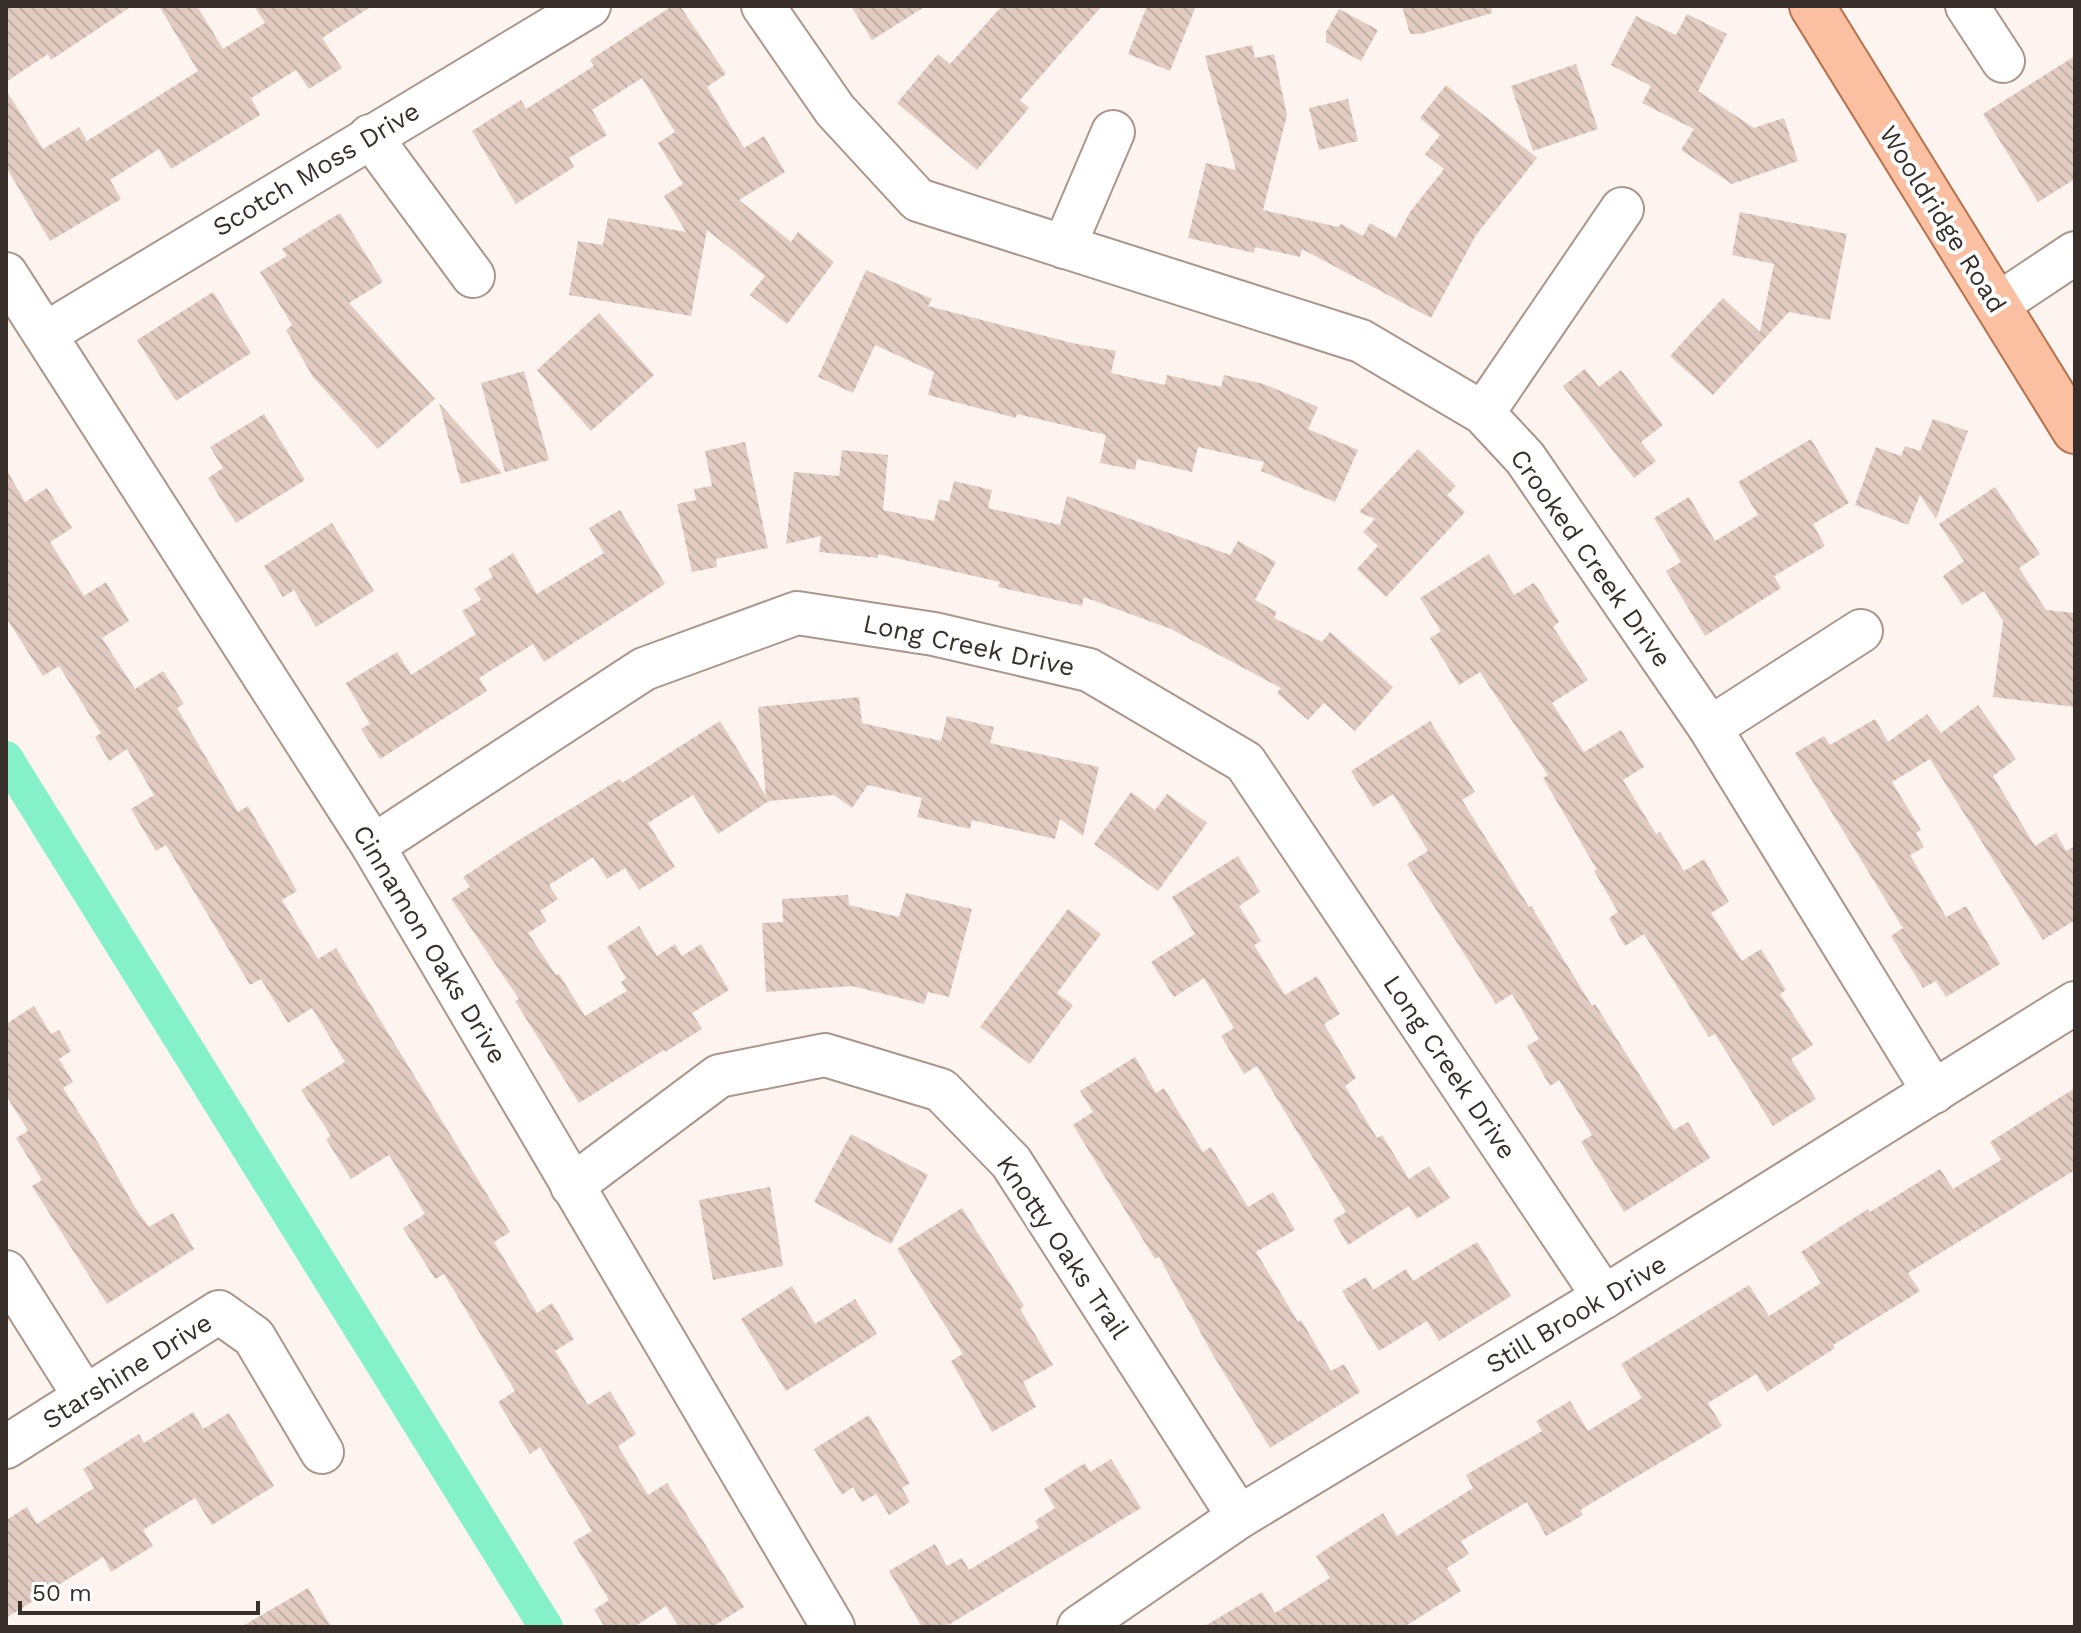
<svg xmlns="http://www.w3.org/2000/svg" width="2081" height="1633" font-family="'Work Sans',sans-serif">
	<defs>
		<pattern id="building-back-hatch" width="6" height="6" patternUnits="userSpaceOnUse" patternTransform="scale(2)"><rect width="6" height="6" fill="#e2ccc2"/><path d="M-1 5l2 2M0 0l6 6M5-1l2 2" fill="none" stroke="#c3b0a7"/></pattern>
	</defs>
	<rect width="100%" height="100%" fill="#fdf4ef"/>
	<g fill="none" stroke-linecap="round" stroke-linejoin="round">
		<!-- canal -->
		<polyline stroke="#84f1ca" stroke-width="34" points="6,758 546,1627"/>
	</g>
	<!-- building -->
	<g fill="url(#building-back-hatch)">
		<polygon points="6,6 132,6 51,60 48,54 6,82"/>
		<polygon points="159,6 197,6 223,49 265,23 254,6 372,6 322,38 342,68 309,89 296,70 251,98 260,115 171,169 159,149 110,180 121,199 50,241 6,167 6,90 43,149 79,127 87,141 198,71"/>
		<polygon points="672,6 680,6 726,74 707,87 744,148 764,136 785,172 739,200 791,242 798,232 834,262 787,324 750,295 765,276 707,230 691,316 569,295 578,241 603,245 608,218 686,232 664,196 683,184 658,143 675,132 642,78 592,110 607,135 569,158 574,167 516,204 472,131 521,100 526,109 594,66 590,60"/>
		<polygon points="851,6 926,6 872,40"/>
		<polygon points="1002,6 1102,6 1020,100 1029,108 977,170 897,103 938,54 950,64"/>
		<polygon points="1147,6 1196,6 1170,71 1128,54"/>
		<polygon points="1402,6 1491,6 1492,13 1421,34 1410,34"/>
		<polygon points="1339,9 1378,30 1361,61 1326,42 1326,32"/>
		<polygon points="1687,14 1727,34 1698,91 1754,128 1784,118 1798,161 1732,184 1681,150 1694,129 1642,103 1651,86 1611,65 1636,16 1676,35"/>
		<polygon points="1252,45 1255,58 1274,54 1287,115 1263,210 1338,227 1341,224 1363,236 1370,223 1396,238 1410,212 1444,169 1425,154 1440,135 1420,118 1446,85 1537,158 1476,235 1431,318 1302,249 1300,257 1255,247 1254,253 1188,238 1206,163 1236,170 1205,56"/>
		<polygon points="2075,56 2075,179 2038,202 1983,114"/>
		<polygon points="1576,64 1598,129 1533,151 1511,86"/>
		<polygon points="1348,99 1358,141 1319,150 1309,108"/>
		<polygon points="1740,212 1847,234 1830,320 1789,312 1713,395 1670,356 1723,298 1760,332 1774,264 1732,255"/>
		<polygon points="340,213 383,282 349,303 435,399 378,449 313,377 286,330 292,325 260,272 287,256 282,249"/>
		<polygon points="866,270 932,299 928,306 1072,343 1116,351 1111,373 1165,385 1167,375 1221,387 1224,375 1264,384 1318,407 1308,429 1358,450 1335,502 1261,471 1264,462 1198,447 1192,472 1137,459 1135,470 1100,463 1106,435 1017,414 1016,418 928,395 934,372 875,345 853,393 818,377"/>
		<polygon points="213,292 251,353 176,401 137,340"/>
		<polygon points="599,313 654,375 591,431 537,370"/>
		<polygon points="1585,369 1599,387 1621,370 1663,425 1641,442 1656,461 1634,478 1563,386"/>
		<polygon points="524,371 549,460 505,472 481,383"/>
		<polygon points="439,403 502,473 461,484"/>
		<polygon points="264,414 305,480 236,523 208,478 223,468 210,447"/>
		<polygon points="1933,419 1968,431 1936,519 1920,495 1908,525 1855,505 1876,447 1901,456 1905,446 1920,451"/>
		<polygon points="1811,439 1849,503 1813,524 1825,546 1774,576 1781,588 1705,636 1666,571 1681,562 1654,518 1689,497 1715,541 1758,515 1738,482"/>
		<polygon points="745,442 768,548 716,559 717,567 692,572 677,504 696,500 694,489 712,486 705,451"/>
		<polygon points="1418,449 1456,486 1447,495 1465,512 1386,597 1357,569 1378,546 1363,532 1375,519 1359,512"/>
		<polygon points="842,450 888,455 883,510 934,521 939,499 949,502 954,481 992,490 988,508 1060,525 1067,496 1230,555 1238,541 1276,562 1255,600 1277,612 1274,618 1322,642 1330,632 1393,687 1355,731 1324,703 1308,720 1277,693 1281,688 1171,629 1084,597 1082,606 998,587 1000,582 878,554 878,558 819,552 821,536 786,544 794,472 839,476"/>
		<polygon points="6,469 25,502 47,488 72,528 50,542 84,596 106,582 129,621 102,638 135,689 163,671 184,704 177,708 238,812 248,806 297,891 282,900 318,959 336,948 510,1232 494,1242 537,1313 552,1303 574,1339 555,1351 588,1405 610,1391 636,1434 618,1446 648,1495 667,1483 744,1607 712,1627 679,1627 666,1606 634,1627 605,1627 594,1610 609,1600 573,1542 592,1531 540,1447 530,1454 498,1402 515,1391 444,1274 435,1279 403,1228 425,1214 389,1155 351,1179 326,1139 331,1136 301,1090 345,1062 312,1008 288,1023 261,979 250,985 166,845 156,851 131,809 154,795 127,749 109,761 95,737 101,733 59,666 43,676 6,617"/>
		<polygon points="1995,487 2040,554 2019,568 2046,610 2075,613 2075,707 1993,697 2003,621 1984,591 1962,605 1943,576 1964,561 1939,524"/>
		<polygon points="620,510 665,584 544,662 533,644 479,678 487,691 380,759 361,729 370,724 346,683 397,652 411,675 476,634 462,611 481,600 474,589 493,577 488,569 513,553 537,594 604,553 589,528"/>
		<polygon points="332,523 374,591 316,627 294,590 283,597 264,566"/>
		<polygon points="1489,554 1514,595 1533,583 1538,588 1559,622 1553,627 1588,680 1552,703 1584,752 1621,730 1644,767 1623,780 1656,834 1660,832 1684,871 1704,859 1729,902 1711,913 1742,961 1761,949 1786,990 1780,994 1813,1045 1791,1059 1816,1099 1773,1126 1715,1034 1709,1037 1644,934 1625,946 1609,918 1618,912 1594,871 1597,870 1543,778 1548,775 1480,672 1459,685 1430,638 1441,631 1420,598"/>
		<polygon points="859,697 862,723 941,741 947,716 994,727 990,743 1099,767 1083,836 1060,819 1055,839 972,820 970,829 917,817 922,798 868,785 852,808 834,795 769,801 718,834 693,795 648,823 675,867 639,890 625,868 607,879 593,857 549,885 558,899 540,911 547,921 528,933 556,975 559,974 585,1016 627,991 621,982 626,978 607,947 639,926 657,956 675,944 682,956 701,944 729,990 692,1013 702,1029 665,1052 664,1050 579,1103 515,1001 519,999 451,899 470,887 463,877 519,840 620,779 622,783 720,721 766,796 758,707"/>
		<polygon points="1978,705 2016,759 1993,776 2035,846 2056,833 2066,851 2075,846 2075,920 2043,940 1930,759 1892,782 1921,830 1916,833 1924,847 1910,855 1946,917 1966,906 2000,964 1946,997 1936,981 1923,988 1891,936 1903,928 1795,753 1824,736 1830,745 1875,719 1888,742 1927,714 1941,733"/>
		<polygon points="1430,721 1475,792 1462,800 1529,907 1531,906 1592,1006 1595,1004 1674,1130 1688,1122 1710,1158 1624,1212 1581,1142 1592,1135 1559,1080 1550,1086 1527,1046 1539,1039 1512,994 1496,1004 1407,864 1428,851 1393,794 1373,807 1351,771"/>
		<polygon points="1131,792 1155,810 1167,794 1207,823 1158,891 1094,844"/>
		<polygon points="1238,856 1260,892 1239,906 1261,941 1254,945 1285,995 1317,976 1340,1014 1324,1024 1356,1078 1345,1086 1377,1138 1382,1135 1409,1179 1429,1166 1450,1198 1417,1219 1409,1206 1348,1245 1333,1220 1346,1212 1257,1066 1244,1074 1221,1036 1234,1028 1204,978 1174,997 1151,962 1195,934 1172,897"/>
		<polygon points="906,893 972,909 949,997 928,992 924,1004 852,986 766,992 762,923 783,922 782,899 848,895 849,905 899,917"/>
		<polygon points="1068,909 1101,934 1057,993 1073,1005 1030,1064 980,1027"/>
		<polygon points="34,1006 51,1034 59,1030 71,1051 59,1059 73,1082 63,1088 100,1146 136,1209 149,1227 173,1213 194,1249 107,1304 32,1186 42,1180 16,1138 28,1131 6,1095 6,1024"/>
		<polygon points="1135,1057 1156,1093 1164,1088 1203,1152 1211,1147 1248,1207 1273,1192 1295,1230 1256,1252 1298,1322 1301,1320 1331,1371 1344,1364 1360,1392 1270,1448 1213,1355 1159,1257 1155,1259 1073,1125 1093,1112 1080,1091"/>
		<polygon points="2075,1088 2075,1170 1908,1273 1920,1291 1833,1345 1835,1348 1767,1392 1756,1374 1708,1403 1722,1426 1580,1510 1583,1515 1546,1536 1527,1502 1461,1541 1469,1554 1447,1568 1461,1591 1404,1627 1203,1627 1262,1592 1275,1613 1330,1578 1316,1556 1383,1513 1397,1536 1473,1488 1466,1475 1542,1431 1536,1421 1570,1401 1588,1431 1642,1398 1621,1364 1749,1285 1769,1316 1821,1283 1801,1252 1868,1209 1870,1212 1940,1169 1953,1189 2001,1160 1990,1142"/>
		<polygon points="851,1134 928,1175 891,1244 814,1202"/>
		<polygon points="770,1187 783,1266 713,1280 699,1200"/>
		<polygon points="962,1208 1024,1306 1020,1309 1053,1365 1023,1382 1036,1407 992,1432 951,1361 963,1354 897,1249"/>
		<polygon points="1477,1242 1511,1296 1439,1341 1427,1321 1379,1351 1342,1291 1366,1277 1373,1290 1406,1269 1413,1281"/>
		<polygon points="792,1286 815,1324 855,1299 877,1334 786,1391 741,1319"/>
		<polygon points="193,1412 203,1429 229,1413 274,1486 212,1525 195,1498 143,1530 153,1546 111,1572 103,1557 6,1618 6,1520 27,1507 37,1524 94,1488 83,1469 139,1434 144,1443"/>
		<polygon points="869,1415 910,1483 902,1488 910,1502 889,1515 876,1494 862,1502 853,1487 842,1495 814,1449"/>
		<polygon points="1111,1459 1141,1508 945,1627 922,1627 889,1571 935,1544 947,1566 962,1558 969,1570 1039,1528 1035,1521 1055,1508 1044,1489 1085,1463 1090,1472"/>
		<polygon points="308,1588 331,1627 241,1627"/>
	</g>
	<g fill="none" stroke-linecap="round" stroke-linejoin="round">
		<defs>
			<g id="minor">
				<polyline points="763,6 835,110 918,200 1361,341 1483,413 1525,458 1710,728 1934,1092"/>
				<polyline points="1967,6 2003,61"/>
				<polyline points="370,136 473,276"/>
				<polyline points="1064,247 1113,132"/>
				<polyline points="6,274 373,846 833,1627"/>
				<polyline points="1997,305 2075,253"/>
				<polyline points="45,334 589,6"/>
				<polyline points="1483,413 1622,209"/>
				<polyline points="1710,728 1861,631"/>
				<polyline points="373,846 644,669 797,613 934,634 1089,670 1245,762 1604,1297"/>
				<polyline points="572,1186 719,1076 825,1055 941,1090 1011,1162 1239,1517"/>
				<polyline points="6,1272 85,1397"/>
				<polyline points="6,1447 219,1312 254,1337 322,1452"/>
				<polyline points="1079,1627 1239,1517 1604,1297 2075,1003"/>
			</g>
			<polyline id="major" points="1812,6 2075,431"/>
		</defs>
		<!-- minor casing -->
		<use href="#minor" stroke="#aa968c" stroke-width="46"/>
		<!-- major casing -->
		<use href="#major" stroke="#b5724f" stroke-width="48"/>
		<!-- minor -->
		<use href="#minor" stroke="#fff" stroke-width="42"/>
		<!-- major -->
		<use href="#major" stroke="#fbc0a1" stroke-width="44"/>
	</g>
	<g text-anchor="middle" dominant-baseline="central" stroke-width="8" stroke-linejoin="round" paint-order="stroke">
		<!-- street labels -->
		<g font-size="26" fill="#382f2b" stroke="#fff">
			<text transform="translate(316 169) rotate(-31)">Scotch Moss Drive</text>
			<text transform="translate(1943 219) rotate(58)">Wooldridge Road</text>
			<text transform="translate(1591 558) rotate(55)">Crooked Creek Drive</text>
			<text transform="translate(969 645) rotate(12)">Long Creek Drive</text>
			<text transform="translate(430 944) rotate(59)">Cinnamon Oaks Drive</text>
			<text transform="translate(1450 1067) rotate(56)">Long Creek Drive</text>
			<text transform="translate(1063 1247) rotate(56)">Knotty Oaks Trail</text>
			<text transform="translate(1576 1314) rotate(-31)">Still Brook Drive</text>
			<text transform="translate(127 1371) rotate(-32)">Starshine Drive</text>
		</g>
	</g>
	<!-- border -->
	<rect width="2081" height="1633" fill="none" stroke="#382f2b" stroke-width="16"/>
	<!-- scale -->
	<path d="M20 1601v12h238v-12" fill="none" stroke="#382f2b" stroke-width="4"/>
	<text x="32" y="1601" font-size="24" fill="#382f2b" stroke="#ffffff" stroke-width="6" paint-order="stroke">50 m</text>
</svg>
